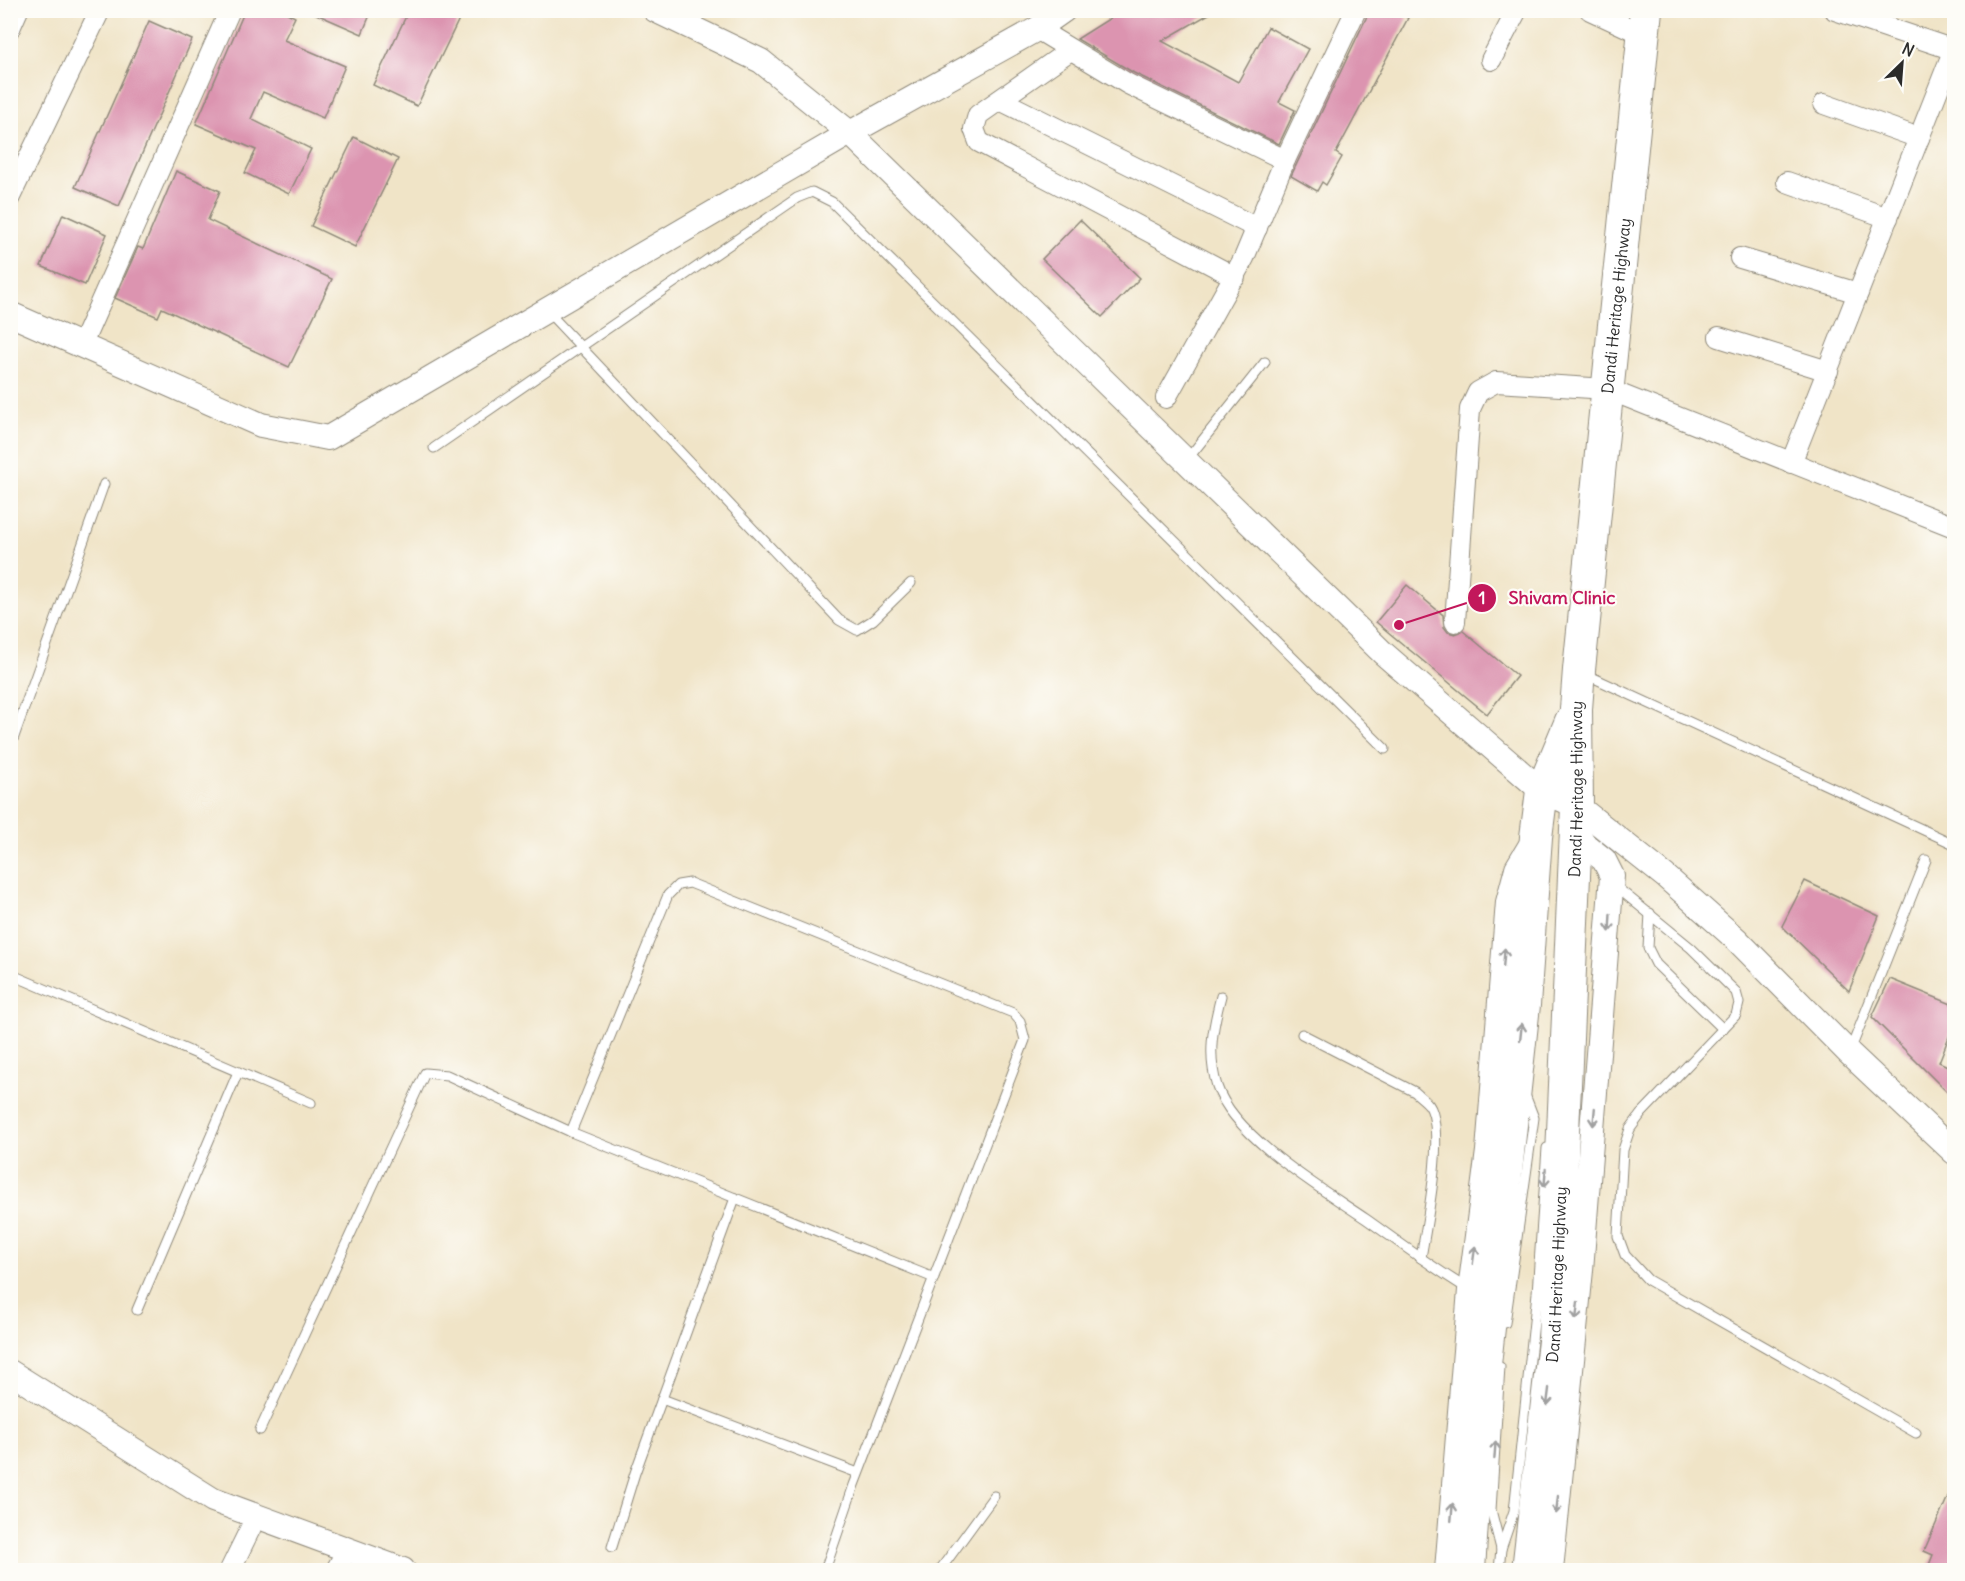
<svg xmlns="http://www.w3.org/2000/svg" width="1965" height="1581" font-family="Delius,sans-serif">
	<rect width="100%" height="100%" fill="#fdfcf7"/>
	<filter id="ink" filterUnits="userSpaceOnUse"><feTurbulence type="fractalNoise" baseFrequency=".0167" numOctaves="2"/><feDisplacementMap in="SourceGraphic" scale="12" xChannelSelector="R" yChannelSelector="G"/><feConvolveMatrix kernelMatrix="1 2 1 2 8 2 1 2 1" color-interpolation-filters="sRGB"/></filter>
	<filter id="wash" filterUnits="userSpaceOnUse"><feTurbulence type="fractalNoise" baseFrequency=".008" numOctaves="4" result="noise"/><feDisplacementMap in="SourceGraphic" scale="24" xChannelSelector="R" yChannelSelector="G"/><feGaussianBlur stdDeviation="1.35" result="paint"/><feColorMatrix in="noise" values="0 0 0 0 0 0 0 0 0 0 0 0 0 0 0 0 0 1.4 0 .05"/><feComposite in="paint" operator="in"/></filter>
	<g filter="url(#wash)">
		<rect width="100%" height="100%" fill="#f0e4c7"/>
		<g id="blocks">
			<!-- building -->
			<g fill="#dc94b0">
				<polygon points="245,10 281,10 295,17 284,40 345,66 323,118 263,92 251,119 311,149 289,194 245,173 256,150 196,124"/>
				<polygon points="307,10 372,10 362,34"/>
				<polygon points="409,10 446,10 460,17 417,106 373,85"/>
				<polygon points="1123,10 1216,10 1162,41 1238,82 1268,27 1308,49 1279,102 1295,110 1279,144 1134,73 1077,39"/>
				<polygon points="1370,10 1406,10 1403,15 1408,18 1336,153 1342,157 1326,185 1322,182 1317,191 1291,176"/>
				<polygon points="149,21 192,40 119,206 75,187"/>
				<polygon points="354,137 398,159 355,247 311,226"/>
				<polygon points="176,171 220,191 208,220 332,279 289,367 162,308 158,317 115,298 138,247 143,249"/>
				<polygon points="63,214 107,234 85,285 41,266"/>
				<polygon points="1080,220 1140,278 1102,317 1042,259"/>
				<polygon points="1407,585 1443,615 1444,627 1448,632 1455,634 1463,631 1517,676 1487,714 1376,622"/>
				<polygon points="1805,881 1879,916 1849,991 1782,926"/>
				<polygon points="1890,979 1954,1005 1954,1024 1939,1062 1954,1069 1954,1099 1872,1017"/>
				<polygon points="1954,1483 1954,1570 1943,1570 1929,1565 1933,1555 1924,1551"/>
			</g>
		</g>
	</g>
	<g filter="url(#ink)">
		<use href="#blocks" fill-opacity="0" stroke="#8e8879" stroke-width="1.5"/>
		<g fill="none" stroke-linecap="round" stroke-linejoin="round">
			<defs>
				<g id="service">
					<polyline points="547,311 839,620 857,630 873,620 911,583"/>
					<polyline points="434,448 797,198 812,192 832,202 1385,749"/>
					<polyline points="1186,461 1265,362"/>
					<polyline points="1583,673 1954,844"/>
					<polyline points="10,748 104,484"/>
					<polyline points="1614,885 1691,948 1736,992 1739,1003 1736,1015 1641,1114 1630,1129 1623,1150 1618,1236 1625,1255 1648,1280 1916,1433"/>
					<polyline points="1650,913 1648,948 1656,964 1723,1029"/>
					<polyline points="10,974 311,1103"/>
					<path d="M1221,996C1213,1027 1207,1054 1217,1086C1234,1137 1322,1189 1366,1219C1400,1243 1433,1268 1468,1289"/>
					<path d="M1302,1034L1415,1092C1419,1096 1425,1100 1429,1105C1446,1129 1426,1226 1421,1258"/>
					<polyline points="1850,1051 1926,860"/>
					<polyline points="571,1132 668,895 678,885 690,883 1013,1013 1020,1021 1025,1040 854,1485 825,1570"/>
					<polyline points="137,1310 238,1072"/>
					<polyline points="1505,1323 1534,1118 1524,1092"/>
					<polyline points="1500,1367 1491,1510 1501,1549"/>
					<polyline points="662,1399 858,1473"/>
					<polyline points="260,1430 425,1073 447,1075 571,1132 934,1278"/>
					<polyline points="612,1547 635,1473 735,1198"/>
					<polyline points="940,1570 994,1496"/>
					<polyline points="1499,1570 1501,1549 1514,1511 1537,1293 1547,1148"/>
				</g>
				<g id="minor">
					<polyline points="1590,10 1644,35"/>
					<polyline points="1835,10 1954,50"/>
					<polyline points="10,28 18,10"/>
					<polyline points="1037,29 1128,84 1285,160"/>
					<polyline points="1069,51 978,115 974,129 979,142 1235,277"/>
					<polyline points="1491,60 1517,10"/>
					<polyline points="1000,100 1257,228"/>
					<polyline points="1824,104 1919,138"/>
					<polyline points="1787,182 1888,218"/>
					<polyline points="10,197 100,10"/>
					<polyline points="1740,258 1858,293"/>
					<polyline points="1719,337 1828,371"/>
					<polyline points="82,344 230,10"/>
					<polyline points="1166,398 1244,258 1285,160 1356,10"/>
					<polyline points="1791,463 1954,49"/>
					<polyline points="1455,622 1470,409 1478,392 1496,382 1607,389 1954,527"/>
					<polyline points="230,1570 257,1515"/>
					<polyline points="336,1570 347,1550"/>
				</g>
				<g id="tertiary">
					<polyline points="655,10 761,61 850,133 1383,653 1542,791 1577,806 1665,876 1736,939 1849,1053 1954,1152"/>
					<polyline points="10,314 261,425 328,438 850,133 1037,29 1064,10"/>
					<polyline points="10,1372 213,1500 403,1570"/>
					<polyline points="1447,1570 1470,1290 1488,1151 1508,902 1517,868 1535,838"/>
					<polyline points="1551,1570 1581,1270 1612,876 1604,860 1576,838"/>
				</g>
				<g id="trunk">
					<polyline points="1469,1570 1478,1429 1524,1005 1536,837 1542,791 1571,721"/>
					<path id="s1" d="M1528,1570L1554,1341L1577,806L1576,709L1579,670L1646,10"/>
				</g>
			</defs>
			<!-- service casing -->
			<use href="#service" stroke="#8e8879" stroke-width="11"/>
			<!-- minor casing -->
			<use href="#minor" stroke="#8e8879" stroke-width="22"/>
			<!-- tertiary casing -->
			<use href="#tertiary" stroke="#8e8879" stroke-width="26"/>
			<!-- trunk casing -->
			<use href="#trunk" stroke="#8e8879" stroke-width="34"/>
			<!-- service -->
			<use href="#service" stroke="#fff" stroke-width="9"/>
			<!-- minor -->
			<use href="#minor" stroke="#fff" stroke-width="20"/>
			<!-- tertiary -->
			<use href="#tertiary" stroke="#fff" stroke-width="24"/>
			<!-- trunk -->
			<use href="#trunk" stroke="#fff" stroke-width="32"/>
		</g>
		<!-- one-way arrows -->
		<defs><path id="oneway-shaft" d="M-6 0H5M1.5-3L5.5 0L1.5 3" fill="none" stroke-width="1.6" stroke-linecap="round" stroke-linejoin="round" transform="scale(1.5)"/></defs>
		<g stroke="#a0a0a0">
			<use href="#oneway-shaft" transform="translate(1610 923) rotate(93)"/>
			<use href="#oneway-shaft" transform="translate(1504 957) rotate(-85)"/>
			<use href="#oneway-shaft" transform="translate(1521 1032) rotate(-84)"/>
			<use href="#oneway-shaft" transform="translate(1594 1117) rotate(95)"/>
			<use href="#oneway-shaft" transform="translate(1545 1178) rotate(94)"/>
			<use href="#oneway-shaft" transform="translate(1474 1255) rotate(-82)"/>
			<use href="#oneway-shaft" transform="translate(1577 1311) rotate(96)"/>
			<use href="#oneway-shaft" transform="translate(1548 1397) rotate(97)"/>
			<use href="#oneway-shaft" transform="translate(1495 1450) rotate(-86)"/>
			<use href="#oneway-shaft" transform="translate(1557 1505) rotate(96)"/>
			<use href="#oneway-shaft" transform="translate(1452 1512) rotate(-85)"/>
		</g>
	</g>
	<g text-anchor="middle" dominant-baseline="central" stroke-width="4.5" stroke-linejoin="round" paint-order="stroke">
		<!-- street labels -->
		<g font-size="16" fill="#2b2b2b" stroke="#fdfcf7">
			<text stroke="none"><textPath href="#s1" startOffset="1268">Dandi Heritage Highway</textPath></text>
			<text stroke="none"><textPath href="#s1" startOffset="783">Dandi Heritage Highway</textPath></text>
			<text stroke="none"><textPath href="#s1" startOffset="297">Dandi Heritage Highway</textPath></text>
		</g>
	</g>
	<!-- callouts -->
	<path fill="none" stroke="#c2185b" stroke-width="2" d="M1399 625L1482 598"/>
	<g fill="#c2185b" stroke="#fdfcf7" stroke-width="2">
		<circle cx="1399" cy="625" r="6"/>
		<circle cx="1482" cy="598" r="15"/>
	</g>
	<g font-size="18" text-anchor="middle" font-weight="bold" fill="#fff">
		<text x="1482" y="604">1</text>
	</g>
	<g font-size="18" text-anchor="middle" font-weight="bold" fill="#c2185b" stroke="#fdfcf7" stroke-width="4.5" stroke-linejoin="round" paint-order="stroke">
		<text x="1562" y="604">Shivam Clinic</text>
	</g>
	<!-- margin -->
	<rect width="1965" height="1581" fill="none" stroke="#fdfcf7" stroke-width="36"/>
	<!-- north arrow -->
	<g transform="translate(1902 63) rotate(25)" stroke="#fdfcf7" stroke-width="4.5" paint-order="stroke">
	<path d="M0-4.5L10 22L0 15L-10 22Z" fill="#2b2b2b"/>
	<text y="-9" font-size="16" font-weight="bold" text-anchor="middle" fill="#2b2b2b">N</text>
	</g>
</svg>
